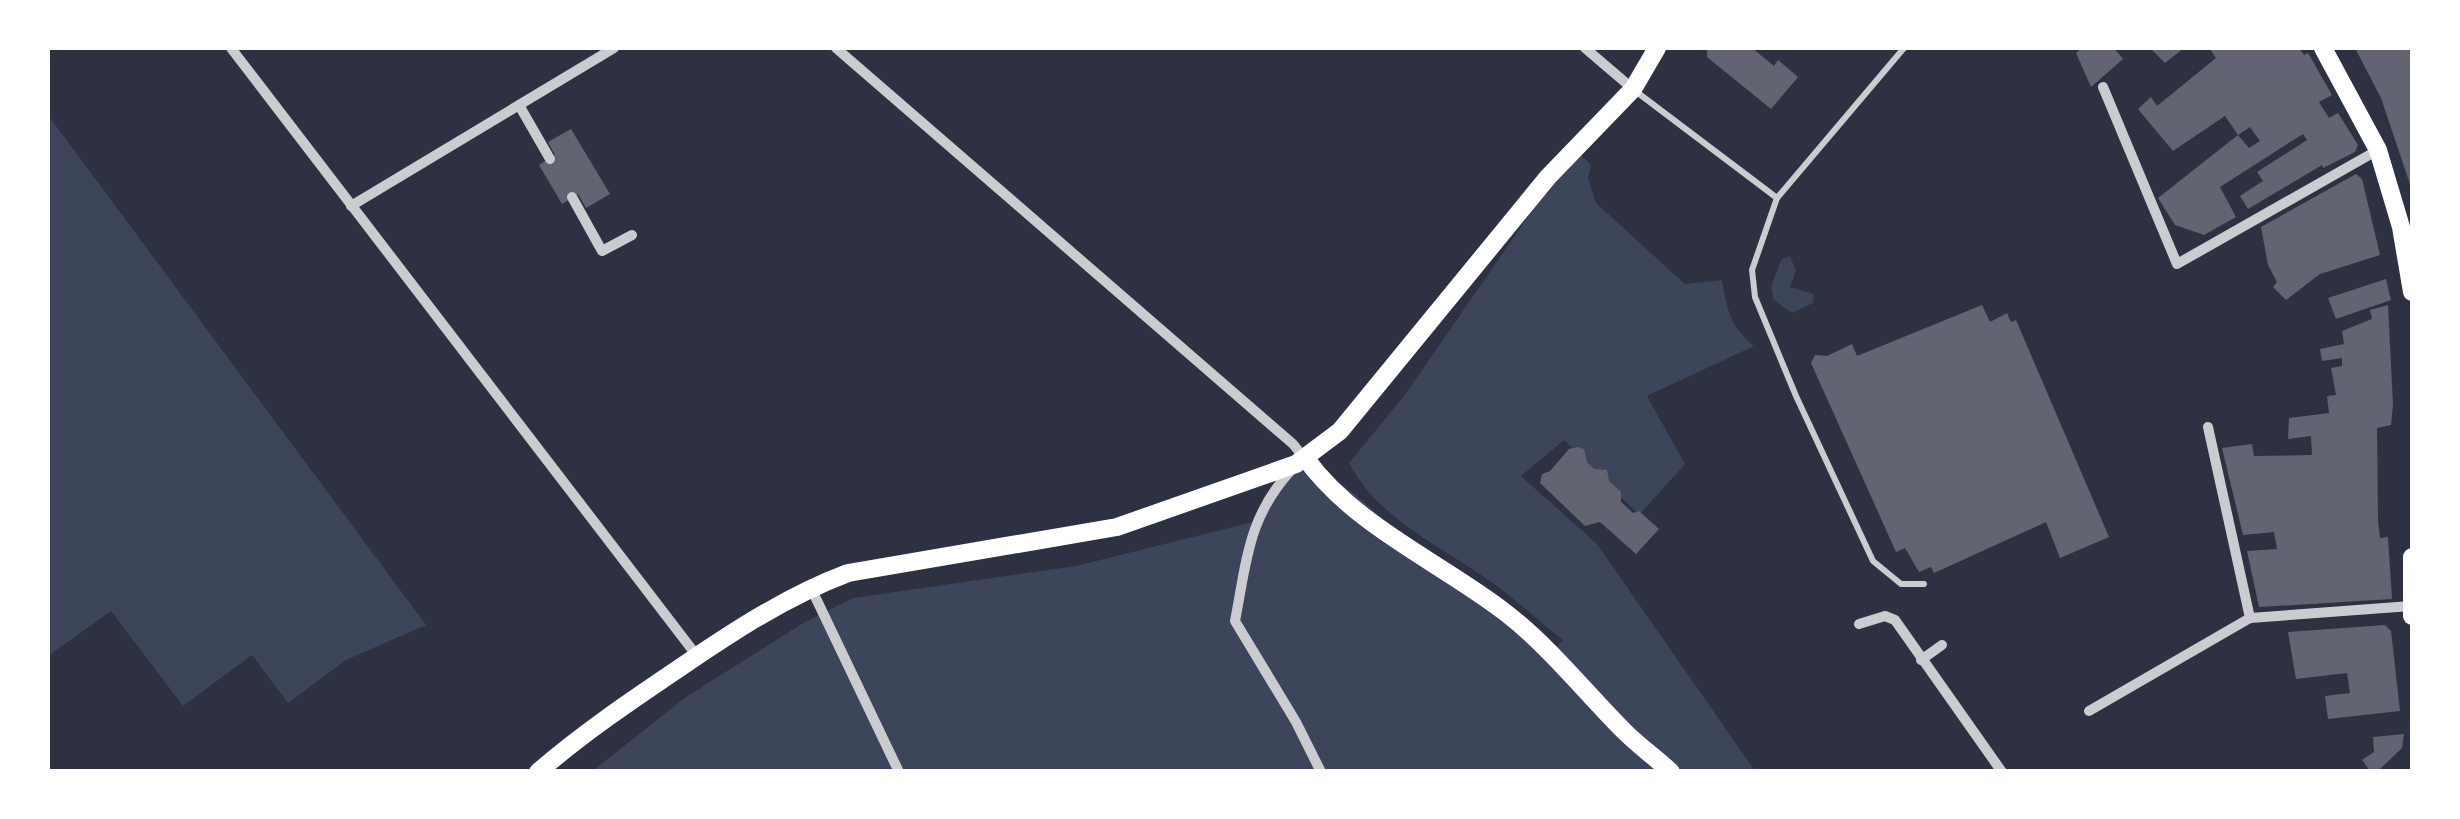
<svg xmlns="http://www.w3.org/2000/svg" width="2460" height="819" font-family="Mulish,sans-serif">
	<rect width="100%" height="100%" fill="#2d3142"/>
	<!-- green -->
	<g fill="#3c4559">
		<polygon points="48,115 426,625 346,660 288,703 252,655 183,706 111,611 48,656"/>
		<path d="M1575,149L1591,165L1588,178L1596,203L1685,284L1722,280C1727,309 1730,327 1754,346L1647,396L1685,464L1639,515L1564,440L1521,476L1597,544L1755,771L591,772L686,697L803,623L853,598L1076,566L1257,521L1270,493L1306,459L1352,492L1435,563L1552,652L1563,640C1539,621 1515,599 1490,581C1442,547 1377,518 1349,463L1404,396Z"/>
		<polygon points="1790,256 1796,271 1790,287 1814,294 1813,303 1792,313 1774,300 1771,287 1781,260"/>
	</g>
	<!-- building -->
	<g fill="#626471">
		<polygon points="1707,48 1752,48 1774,66 1778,60 1798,77 1771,109 1707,57"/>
		<polygon points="2082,48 2114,48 2123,59 2091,87 2076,53"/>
		<polygon points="2150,48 2184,48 2165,63"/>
		<polygon points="2209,48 2299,48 2304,55 2308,53 2332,95 2319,102 2329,118 2338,113 2358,145 2355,152 2323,168 2322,165 2248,209 2240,196 2263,181 2257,172 2307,140 2303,134 2220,187 2236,217 2204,235 2175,225 2158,198 2238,135 2249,148 2260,141 2250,127 2238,135 2225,116 2173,151 2138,109 2151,97 2157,106 2216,58"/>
		<polygon points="2355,48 2412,48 2412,190 2381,98"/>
		<polygon points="571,129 610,194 586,208 578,194 562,204 539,165 555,155 548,142"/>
		<polygon points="2356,174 2362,179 2380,255 2320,274 2286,300 2273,287 2277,282 2268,265 2261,227"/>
		<polygon points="2386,279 2391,300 2336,319 2328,298"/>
		<polygon points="1982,305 1990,322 2007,313 2011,322 2016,320 2109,537 2060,558 2046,522 1934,573 1931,567 1919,572 1905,548 1896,552 1811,363 1815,355 1827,356 1852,344 1857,356"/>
		<polygon points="2388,305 2393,405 2391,425 2377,428 2378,521 2380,538 2388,537 2392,599 2259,607 2247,551 2277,549 2274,532 2243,535 2222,448 2252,444 2254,456 2312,455 2311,436 2288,439 2289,418 2329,413 2327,396 2336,395 2331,368 2342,366 2342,358 2322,361 2320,349 2344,344 2342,331 2372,319 2370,310"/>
		<polygon points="1578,447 1584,449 1587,462 1594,469 1607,470 1609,481 1621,492 1621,502 1633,513 1639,511 1659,529 1636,554 1600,522 1585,526 1540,483 1542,474 1550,471 1569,449"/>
		<polygon points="2385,625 2391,631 2400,711 2328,719 2325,696 2350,693 2347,673 2296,679 2288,632"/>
		<polygon points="2404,734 2402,748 2378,771 2370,771 2362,760 2374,752 2373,737"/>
	</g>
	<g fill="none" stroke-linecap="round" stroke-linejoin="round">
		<!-- service -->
		<g stroke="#caccd0" stroke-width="6">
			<polyline points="1634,90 1777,198 1904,48"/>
			<polyline points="1777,198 1752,270 1755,297 1796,396 1873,561 1901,584 1924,584"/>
		</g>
		<!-- minor -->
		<g stroke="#caccd0" stroke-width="10">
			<polyline points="231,48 697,656"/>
			<polyline points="836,48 1293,444 1305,459"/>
			<polyline points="1585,48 1633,89"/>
			<polyline points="2103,87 2177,264 2378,150"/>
			<polyline points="519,105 550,159"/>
			<polyline points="572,197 602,251 632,235"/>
			<polyline points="351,206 614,48"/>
			<polyline points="2208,427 2250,618"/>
			<path d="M1292,469C1248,517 1247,559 1235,621L1296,722L1321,772"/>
			<polyline points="811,588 899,772"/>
			<polyline points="1859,624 1885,616 1895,620 2002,772"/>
			<polyline points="1921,660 1942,645"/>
			<polyline points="2089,711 2250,618 2411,606"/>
		</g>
		<!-- primary -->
		<g stroke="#fff" stroke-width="18">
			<polyline points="2323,48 2378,150 2401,227 2412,292"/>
			<path d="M1306,459C1356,527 1440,562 1506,613C1550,647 1585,692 1625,732C1639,746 1656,758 1671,772"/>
			<polyline points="2412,557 2412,616"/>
			<path d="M538,772C583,733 632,700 681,667C734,631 787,596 848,573L1117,527L1296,464L1340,431L1548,177L1633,89L1657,48"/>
		</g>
	</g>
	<!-- border -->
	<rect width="2460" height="819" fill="none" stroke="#ffffff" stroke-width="100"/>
</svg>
